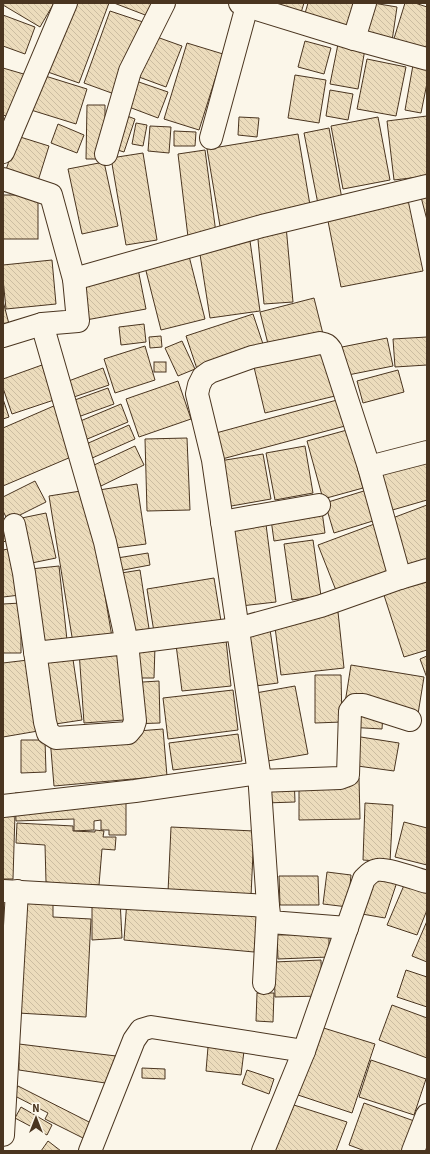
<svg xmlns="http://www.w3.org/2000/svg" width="430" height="1154" font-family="'Source Sans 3',sans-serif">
	<defs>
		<pattern id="building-back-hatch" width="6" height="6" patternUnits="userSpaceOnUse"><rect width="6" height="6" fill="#ecdcbc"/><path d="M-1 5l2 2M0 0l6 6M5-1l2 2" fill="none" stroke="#ccbda1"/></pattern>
	</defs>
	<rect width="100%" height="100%" fill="#fbf6e9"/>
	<!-- building -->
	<g fill="url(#building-back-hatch)" stroke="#4a3520">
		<polygon points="3,3 54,3 40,27 3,5"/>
		<polygon points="71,3 109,3 79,83 45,71"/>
		<polygon points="114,3 158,3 153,18"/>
		<polygon points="278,3 304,3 300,16 277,9"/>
		<polygon points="308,3 354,3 347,29 304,17"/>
		<polygon points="373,3 397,7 392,41 363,36"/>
		<polygon points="405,3 415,3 427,7 427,43 424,54 392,45"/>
		<polygon points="110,11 143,22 117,95 84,83"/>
		<polygon points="3,15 35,27 25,54 3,46"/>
		<polygon points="154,36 182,46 166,87 139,77"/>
		<polygon points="305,41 331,48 324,74 298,67"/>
		<polygon points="187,43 223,54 199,130 164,119"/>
		<polygon points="338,44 365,49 358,89 330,84"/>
		<polygon points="367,59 406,67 396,116 357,109"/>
		<polygon points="413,65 427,68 427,83 421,113 405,110"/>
		<polygon points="3,68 27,75 13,118 3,115"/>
		<polygon points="42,75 87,89 76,124 31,110"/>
		<polygon points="295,75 326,80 319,123 288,118"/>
		<polygon points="130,79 168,92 158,118 121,104"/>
		<polygon points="330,90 353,94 348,120 326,116"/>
		<polygon points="87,105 105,105 105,159 86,159"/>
		<polygon points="122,114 135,119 124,152 111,148"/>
		<polygon points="427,116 427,176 394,180 387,121"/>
		<polygon points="239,117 259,118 257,137 238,135"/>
		<polygon points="378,117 390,180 343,189 331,126"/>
		<polygon points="136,123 147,125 143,146 132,144"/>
		<polygon points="58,124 84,135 77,153 51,143"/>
		<polygon points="150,126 171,127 169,153 148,151"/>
		<polygon points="329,128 342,199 318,204 304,133"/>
		<polygon points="174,131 196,132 195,146 174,146"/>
		<polygon points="298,134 311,211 220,226 207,149"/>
		<polygon points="17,136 49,146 38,181 6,170"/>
		<polygon points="205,150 216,233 188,237 178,154"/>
		<polygon points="143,153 157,240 126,245 111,158"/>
		<polygon points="104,162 118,226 82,234 68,169"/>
		<rect x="3" y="195" width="35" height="44"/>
		<polygon points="427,196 427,220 421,197"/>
		<polygon points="408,200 423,271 341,287 327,216"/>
		<polygon points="286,226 293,302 264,304 257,229"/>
		<polygon points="250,241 260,311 210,318 199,248"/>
		<polygon points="189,256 205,319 161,330 145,267"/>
		<polygon points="52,260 56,304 6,309 3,279 3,265"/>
		<polygon points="138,269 146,309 86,320 78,280"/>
		<polygon points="314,298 323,334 269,348 260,312"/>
		<polygon points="3,301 9,324 3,325"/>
		<polygon points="253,314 264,347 197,369 186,336"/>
		<polygon points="144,324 146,342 121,345 119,327"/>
		<polygon points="161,336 162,347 150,348 149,337"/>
		<polygon points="427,337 427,365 395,367 393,339"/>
		<polygon points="387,338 393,366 348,375 342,347"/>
		<polygon points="182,341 195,369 178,376 165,348"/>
		<polygon points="145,346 155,380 115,393 104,359"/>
		<polygon points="323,346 335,396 265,413 253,363"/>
		<rect x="154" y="362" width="12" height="10"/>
		<polygon points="42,365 54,400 12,414 3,388 3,379"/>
		<polygon points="103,368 109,385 71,398 66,382"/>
		<polygon points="398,370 404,392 363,403 357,381"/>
		<polygon points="178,381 191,419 139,437 126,399"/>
		<polygon points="108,388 114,404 78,417 72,401"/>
		<polygon points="3,399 9,417 3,419"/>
		<polygon points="337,400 345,426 211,462 205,436"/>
		<polygon points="121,404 128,422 85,440 78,422"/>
		<polygon points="56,405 78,454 3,486 3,428"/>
		<polygon points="129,425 135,439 90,459 84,445"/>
		<polygon points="347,430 363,488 323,499 307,441"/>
		<polygon points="187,438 190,510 147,511 145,439"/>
		<polygon points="135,446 144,465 101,486 92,466"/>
		<polygon points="305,446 313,493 275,500 266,453"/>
		<polygon points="263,454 271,499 220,508 213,462"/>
		<polygon points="424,456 427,465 427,500 389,511 377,470"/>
		<polygon points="35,481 46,502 8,521 3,511 3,497"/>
		<polygon points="137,484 146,544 108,549 99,490"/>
		<polygon points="87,490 112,637 73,643 49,496"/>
		<polygon points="367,490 376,520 334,533 325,503"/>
		<polygon points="320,497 325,533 274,541 269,505"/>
		<polygon points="427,505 427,567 410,574 390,519"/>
		<polygon points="264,509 276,602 232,607 220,514"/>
		<polygon points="46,513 56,558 22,565 12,520"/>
		<polygon points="3,517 6,541 3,542"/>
		<polygon points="377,523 395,572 337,593 318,545"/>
		<polygon points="313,540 321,596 292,600 284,544"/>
		<polygon points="13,548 20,595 3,597 3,550"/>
		<polygon points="148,553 150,565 113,572 111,559"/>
		<polygon points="59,566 67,640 30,643 21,570"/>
		<polygon points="140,570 150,635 125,639 115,574"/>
		<polygon points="427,575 427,650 404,657 382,589"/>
		<polygon points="214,578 221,621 154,632 147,589"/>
		<polygon points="21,603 21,653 3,653 3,604"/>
		<polygon points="338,612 344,668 281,675 274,619"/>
		<polygon points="269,623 278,683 248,687 238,628"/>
		<polygon points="225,631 231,686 182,691 175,637"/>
		<polygon points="71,646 82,720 42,726 30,652"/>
		<polygon points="126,646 155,646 154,678 125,678"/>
		<polygon points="118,648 124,720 84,723 79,651"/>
		<polygon points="427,656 427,678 420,659"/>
		<polygon points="28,660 38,731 3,737 3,663"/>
		<polygon points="351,665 424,677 418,714 345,703"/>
		<polygon points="315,675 341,675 342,722 315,723"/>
		<polygon points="159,681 160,723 129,724 127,683"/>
		<polygon points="295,686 308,754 262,762 250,694"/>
		<polygon points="233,690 238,730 168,739 163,698"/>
		<polygon points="348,711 383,714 382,729 347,727"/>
		<polygon points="163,729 167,776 54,786 50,738"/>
		<polygon points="238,734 242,761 173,770 169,743"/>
		<polygon points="348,735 399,743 394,771 343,764"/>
		<polygon points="21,740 45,740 46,772 21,773"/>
		<polygon points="294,775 295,802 265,803 264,776"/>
		<polygon points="359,778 360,819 299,820 299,779"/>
		<polygon points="126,791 126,835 109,835 109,830 101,830 101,820 94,821 94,830 74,831 74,819 16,821 15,793"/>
		<polygon points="365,803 393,805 390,862 363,860"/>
		<polygon points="3,812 15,813 13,879 3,879"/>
		<polygon points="404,822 427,828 427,865 395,857"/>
		<polygon points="17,823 73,826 73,831 95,832 95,830 104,831 103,837 116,837 115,850 102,849 99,885 67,884 46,882 45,845 16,843"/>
		<polygon points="171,827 254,831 251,896 168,892"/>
		<polygon points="327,872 351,875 348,907 323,904"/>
		<polygon points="279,876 318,876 319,905 280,905"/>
		<polygon points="374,876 397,882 385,918 362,914"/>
		<polygon points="405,883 427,891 427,910 417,935 387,925"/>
		<polygon points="21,896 53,901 53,917 91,919 86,1017 18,1013"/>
		<polygon points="3,898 10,899 6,937 3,937"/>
		<polygon points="120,900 122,938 92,940 92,903"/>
		<polygon points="127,900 258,912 254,952 124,940"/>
		<polygon points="427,921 427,962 412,956"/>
		<polygon points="329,934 329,957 278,959 277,935"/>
		<polygon points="321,960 322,996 275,997 274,962"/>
		<polygon points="406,970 427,977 427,1007 397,997"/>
		<polygon points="257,993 274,993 273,1022 256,1021"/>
		<polygon points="392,1005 427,1018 427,1058 379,1040"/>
		<polygon points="314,1025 375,1044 352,1113 292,1093"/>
		<polygon points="19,1044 116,1056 112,1084 19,1070"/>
		<polygon points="208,1047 244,1051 241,1075 206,1071"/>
		<polygon points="371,1060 426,1079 414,1115 359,1097"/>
		<polygon points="142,1068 165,1069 165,1079 142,1078"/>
		<polygon points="247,1070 274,1079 269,1094 242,1084"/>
		<polygon points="18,1086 93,1124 85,1139 45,1119 48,1113 13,1095"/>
		<polygon points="364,1103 417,1122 406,1151 365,1151 349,1145"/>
		<polygon points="294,1105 347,1122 336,1151 276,1151 274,1150"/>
		<polygon points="21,1107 52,1125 47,1135 15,1118"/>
		<polygon points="48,1141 61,1151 41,1151"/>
	</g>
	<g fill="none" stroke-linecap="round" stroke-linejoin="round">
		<defs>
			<g id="minor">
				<polyline points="240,3 247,6 354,39 365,3"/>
				<polyline points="354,39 427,59"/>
				<polyline points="211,138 247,6"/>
				<polyline points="3,152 66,3"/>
				<polyline points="106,154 130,71 164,3"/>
				<polyline points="3,179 51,195 74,279 78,321 42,324 3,336"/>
				<polyline points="74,279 262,226 427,186"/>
				<polyline points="42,324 105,542 127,643 237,629 321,606 400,578 427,570"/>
				<polyline points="222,522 319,505"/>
				<polyline points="14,525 24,573 45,722 48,733 56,738 128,733 133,727 135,721 127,643 35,653"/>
				<polyline points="400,578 369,467 427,452"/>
				<polyline points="259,781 340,778 348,775 350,711 355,705 363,705 410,720"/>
				<polyline points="3,806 135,791 259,773"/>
				<polyline points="3,891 268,906 270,922 347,928"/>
				<path d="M264,983L268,906L259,773L213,460L197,394L199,385L203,377L210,372L252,357L320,343C326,344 328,345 331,350L369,467"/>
				<polyline points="3,1135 17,891"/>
				<polyline points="90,1151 134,1040 141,1030 151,1027 304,1051"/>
				<path d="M263,1151L304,1051L364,879C368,875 371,871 377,870C387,868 416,879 427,882"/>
				<polyline points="413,1151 427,1115"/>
			</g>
		</defs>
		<!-- minor casing -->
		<use href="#minor" stroke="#4a3520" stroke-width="24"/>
		<!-- minor -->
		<use href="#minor" stroke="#fbf6e9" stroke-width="22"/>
	</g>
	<!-- border -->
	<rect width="430" height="1154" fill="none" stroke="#4a3520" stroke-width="8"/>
	<!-- north arrow -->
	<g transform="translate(36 1118)" stroke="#fbf6e9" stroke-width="3" paint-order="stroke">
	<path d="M0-3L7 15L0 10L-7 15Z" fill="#4a3520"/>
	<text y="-6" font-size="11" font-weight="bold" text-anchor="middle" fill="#4a3520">N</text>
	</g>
</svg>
